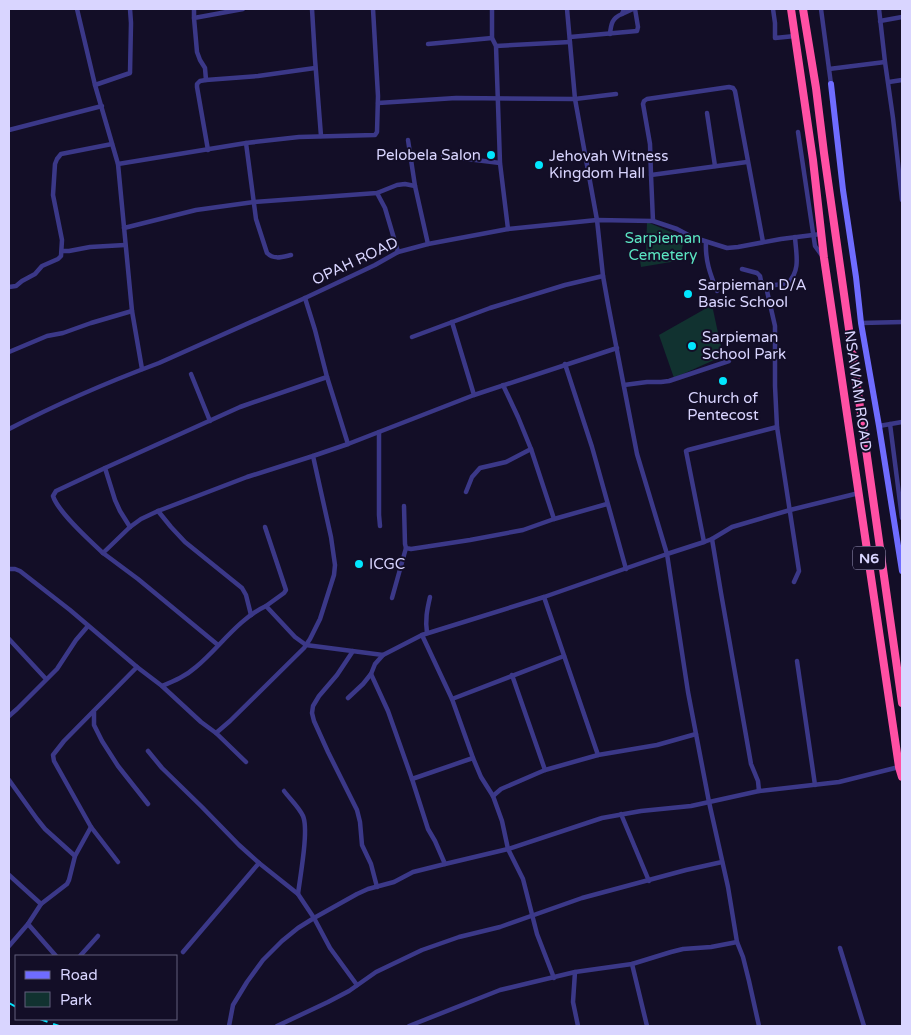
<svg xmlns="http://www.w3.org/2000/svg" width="911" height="1035" font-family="'Varela Round',sans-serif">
	<rect width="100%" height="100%" fill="#130e27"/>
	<!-- green -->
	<g fill="#113230">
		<polygon points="647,222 685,238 680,255 683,260 641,267 639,253 646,252"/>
		<polygon points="712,305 723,356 674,378 659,335"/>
	</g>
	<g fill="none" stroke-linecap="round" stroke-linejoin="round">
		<!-- street -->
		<g stroke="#3b3888" stroke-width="4.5">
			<polyline points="77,9 95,85 118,164 132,311 142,369"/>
			<polyline points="194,9 194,18"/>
			<polyline points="312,9 315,59 321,136"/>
			<polyline points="492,9 492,38 496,46 500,163 508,229"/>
			<polyline points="567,9 575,99 597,220 603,276 608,304 637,454 667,554 688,692 709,802 728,887 737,942 743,957 749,981 759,1026"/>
			<polyline points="773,9 775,23 775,38 795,36"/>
			<polyline points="821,9 829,69 885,62"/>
			<polyline points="879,9 885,62 893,118 902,200"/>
			<polyline points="622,14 633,9"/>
			<polyline points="880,21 902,17"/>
			<path d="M610,34C611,24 612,18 622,14L624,9"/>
			<polyline points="570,37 637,31 638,27 635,9"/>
			<polyline points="428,44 492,38"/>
			<polyline points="496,46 570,42"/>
			<polyline points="829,69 831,84"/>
			<polyline points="206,80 205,68 200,60 197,52 194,18 243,9"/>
			<polyline points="889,82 902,80"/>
			<polyline points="95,85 130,73 131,23 130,9"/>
			<polyline points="378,103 456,98 575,99 616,94"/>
			<polyline points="707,113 715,166"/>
			<polyline points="9,130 102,106"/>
			<polyline points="798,132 815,246 823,257"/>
			<polyline points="408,140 415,186 428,244"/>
			<path d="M246,143L256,219L267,253C274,260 282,257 291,255"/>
			<polyline points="208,150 197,87 197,84 200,81 206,80 258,76 315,68"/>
			<polyline points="443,156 500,163"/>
			<polyline points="118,164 246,143 299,137 375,135 377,132 378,96 373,9"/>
			<polyline points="651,175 650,144 643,104 644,101 647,99 729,87 733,88 735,91 763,242"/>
			<polyline points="377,193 385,208 398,252"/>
			<polyline points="653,221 651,175 747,162"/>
			<polyline points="124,228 196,210 254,202 377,193 397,185 405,184 415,186"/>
			<path d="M706,242C705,260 710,274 717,291"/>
			<polyline points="62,251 69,251 90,247 125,245"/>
			<polyline points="742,269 757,273 760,276 761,281 768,288"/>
			<polyline points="9,287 16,286 22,281 35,274 42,266 58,259 61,256 62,240 53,195 55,164 57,159 61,154 112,144"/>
			<polyline points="305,298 315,330 327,377 348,444"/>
			<polyline points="452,322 474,395"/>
			<polyline points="861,323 902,322"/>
			<polyline points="412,337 490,308 565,285 603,276"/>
			<polyline points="9,352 47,336 63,333 91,323 132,311"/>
			<polyline points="565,364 592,447 626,569"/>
			<polyline points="191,374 210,421"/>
			<polyline points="503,385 518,417 531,449 554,519"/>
			<polyline points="624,385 647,382 661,382 669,381 729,361"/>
			<polyline points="890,424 902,518"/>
			<polyline points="879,426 902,422"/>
			<path d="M9,429C57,404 108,382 159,363L305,298L375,265L398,252L428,244L508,229L597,220L653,221L677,229L692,237L727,248L738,247L781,239L821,234"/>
			<polyline points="379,432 379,515 380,526"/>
			<polyline points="466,492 472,477 480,468 506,462 531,449"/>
			<polyline points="404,506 405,544 406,548 411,549 470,540 523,530 554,519 607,504"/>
			<polyline points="158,511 171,527 185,542 242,588 246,595 251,615"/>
			<polyline points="130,527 120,511 115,500 105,468 240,407 327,377"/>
			<polyline points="265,527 286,590 284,593 266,606"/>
			<polyline points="712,539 721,593 751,764 758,781 759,791"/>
			<polyline points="704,542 686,451 688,450 777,427"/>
			<path d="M103,553C89,540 58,512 53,496L56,491L105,468"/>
			<polyline points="9,569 15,569 20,571 70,610 137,667 162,686 201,722 216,733 230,721 304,648 310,639 320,619 334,575 335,565 331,537 313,456 348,444 474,395 617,348"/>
			<path d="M794,582L799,571L777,427L775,386V326L767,291L769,286L788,283C801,270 796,254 795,237"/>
			<polyline points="544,597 598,755"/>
			<polyline points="392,598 406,548"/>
			<path d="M427,633C425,620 427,610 430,597"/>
			<polyline points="422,635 452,699 473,758 481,777 493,796 502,821 508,849 523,879 537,934 554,978"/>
			<polyline points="9,639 46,679"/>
			<polyline points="218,645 138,579 103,553 130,527 141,519 158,511 247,477 313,456"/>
			<polyline points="353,651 337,675 319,696 313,706 312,713 314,721 328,752 357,810 360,822 362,845 371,864 377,887"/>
			<polyline points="797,661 815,785"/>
			<polyline points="371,674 388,711 412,779 428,829 435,841 445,864"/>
			<polyline points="512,675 545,770"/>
			<path d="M162,686C174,681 186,676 196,667C219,648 238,619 266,606L295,637L306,645L383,655"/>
			<polyline points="348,698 363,684 371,674 375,664 383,655 422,635 544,597 667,554 704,542 712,539 732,527 790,510 859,493"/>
			<polyline points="452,699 564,656"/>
			<polyline points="94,712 94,725 102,741 118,766 148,804"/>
			<polyline points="9,716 17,709 57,669 76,640 88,626"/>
			<polyline points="216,733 246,762"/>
			<polyline points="148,751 162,768 202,807 239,845 259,863 298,894 314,918 330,948 357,985"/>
			<polyline points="412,779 473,758"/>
			<polyline points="9,780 37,819 45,829 75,856"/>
			<path d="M284,791C290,799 299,807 303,816C309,830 300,877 298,894"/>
			<polyline points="493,796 501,789 545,770 598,755 657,745 696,734"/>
			<polyline points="621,814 649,881"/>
			<polyline points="118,862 91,827 54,761 53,755 64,741 137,667"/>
			<polyline points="9,875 41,904"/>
			<polyline points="9,946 28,924"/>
			<polyline points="840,948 864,1026"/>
			<polyline points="183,952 259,863"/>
			<polyline points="56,956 28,924 41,904 67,884 69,880 75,856 91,827"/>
			<polyline points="80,956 98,936"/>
			<polyline points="632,964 647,1026"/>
			<polyline points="575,972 573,1002 578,1026"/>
			<polyline points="229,1026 233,1005 247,982 263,960 282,941 298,928 314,918 357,894 368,889 394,882 413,872 445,864 508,849 602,818 641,811 691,806 759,791 839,782 899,767"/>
			<polyline points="277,1026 328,1002 349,991 376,972 422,950 459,937 500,927 582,898 686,870 722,862"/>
			<polyline points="409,1026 500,990 575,972 632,964 671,952 683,949 711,947 737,942"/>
		</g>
		<!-- secondary -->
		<polyline stroke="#6f6cff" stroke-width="6" points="831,84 843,190 856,277 861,323 879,426 902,571"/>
		<!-- highway -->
		<g stroke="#ff50a4" stroke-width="8">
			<polyline points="791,9 813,160 824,258 899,767 902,777"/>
			<polyline points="803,9 816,88 824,153 902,703"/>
		</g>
		<!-- rail -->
		<g stroke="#01e6ff" stroke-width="2" stroke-dasharray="8 6" stroke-linecap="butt">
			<polyline points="9,1003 16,1007"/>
			<polyline points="40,1019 59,1026"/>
		</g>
	</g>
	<!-- markers -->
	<g fill="#01e6ff" stroke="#130e27" stroke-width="2">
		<circle cx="491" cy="155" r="5"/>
		<circle cx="539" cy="165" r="5"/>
		<circle cx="688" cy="294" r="5"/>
		<circle cx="692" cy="346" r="5"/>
		<circle cx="723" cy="381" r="5"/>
		<circle cx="359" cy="564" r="5"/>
	</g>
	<g text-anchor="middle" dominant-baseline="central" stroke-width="4" stroke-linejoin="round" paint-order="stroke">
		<!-- shield labels -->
		<rect fill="#130e27" stroke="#9e99be" stroke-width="1" x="853" y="546.5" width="32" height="23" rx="4"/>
		<g font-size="14" font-weight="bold" fill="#d9d5ff">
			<text x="869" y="558">N6</text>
		</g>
		<!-- poi labels -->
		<g font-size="15" fill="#d9d5ff" stroke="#130e27" text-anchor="start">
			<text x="481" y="155" text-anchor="end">Pelobela Salon</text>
			<text x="549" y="156">Jehovah Witness<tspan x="549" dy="17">Kingdom Hall</tspan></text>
			<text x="698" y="285">Sarpieman D/A<tspan x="698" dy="17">Basic School</tspan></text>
			<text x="702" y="337">Sarpieman<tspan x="702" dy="17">School Park</tspan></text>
			<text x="723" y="398" text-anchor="middle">Church of<tspan x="723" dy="17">Pentecost</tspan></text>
			<text x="369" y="564">ICGC</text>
		</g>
		<!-- park labels -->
		<g font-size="15" fill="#5be5c2" stroke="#130e27">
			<text x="663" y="238">Sarpieman<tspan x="663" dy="17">Cemetery</tspan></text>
		</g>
		<!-- street labels -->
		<g font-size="15" fill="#d9d5ff" stroke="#130e27">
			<text transform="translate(355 261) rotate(-25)">OPAH ROAD</text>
			<text transform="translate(858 391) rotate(82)">NSAWAM ROAD</text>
		</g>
	</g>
	<!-- border -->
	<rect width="911" height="1035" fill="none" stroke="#d9d5ff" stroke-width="20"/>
	<!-- legend -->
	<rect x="15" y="955" width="162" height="65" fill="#130e27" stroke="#625e7d"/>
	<rect x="25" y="971" width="25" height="8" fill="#6f6cff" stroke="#625e7d"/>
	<text x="60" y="980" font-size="15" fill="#d9d5ff">Road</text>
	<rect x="25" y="992" width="25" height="15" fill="#113230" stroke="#625e7d"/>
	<text x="60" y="1005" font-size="15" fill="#d9d5ff">Park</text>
</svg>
